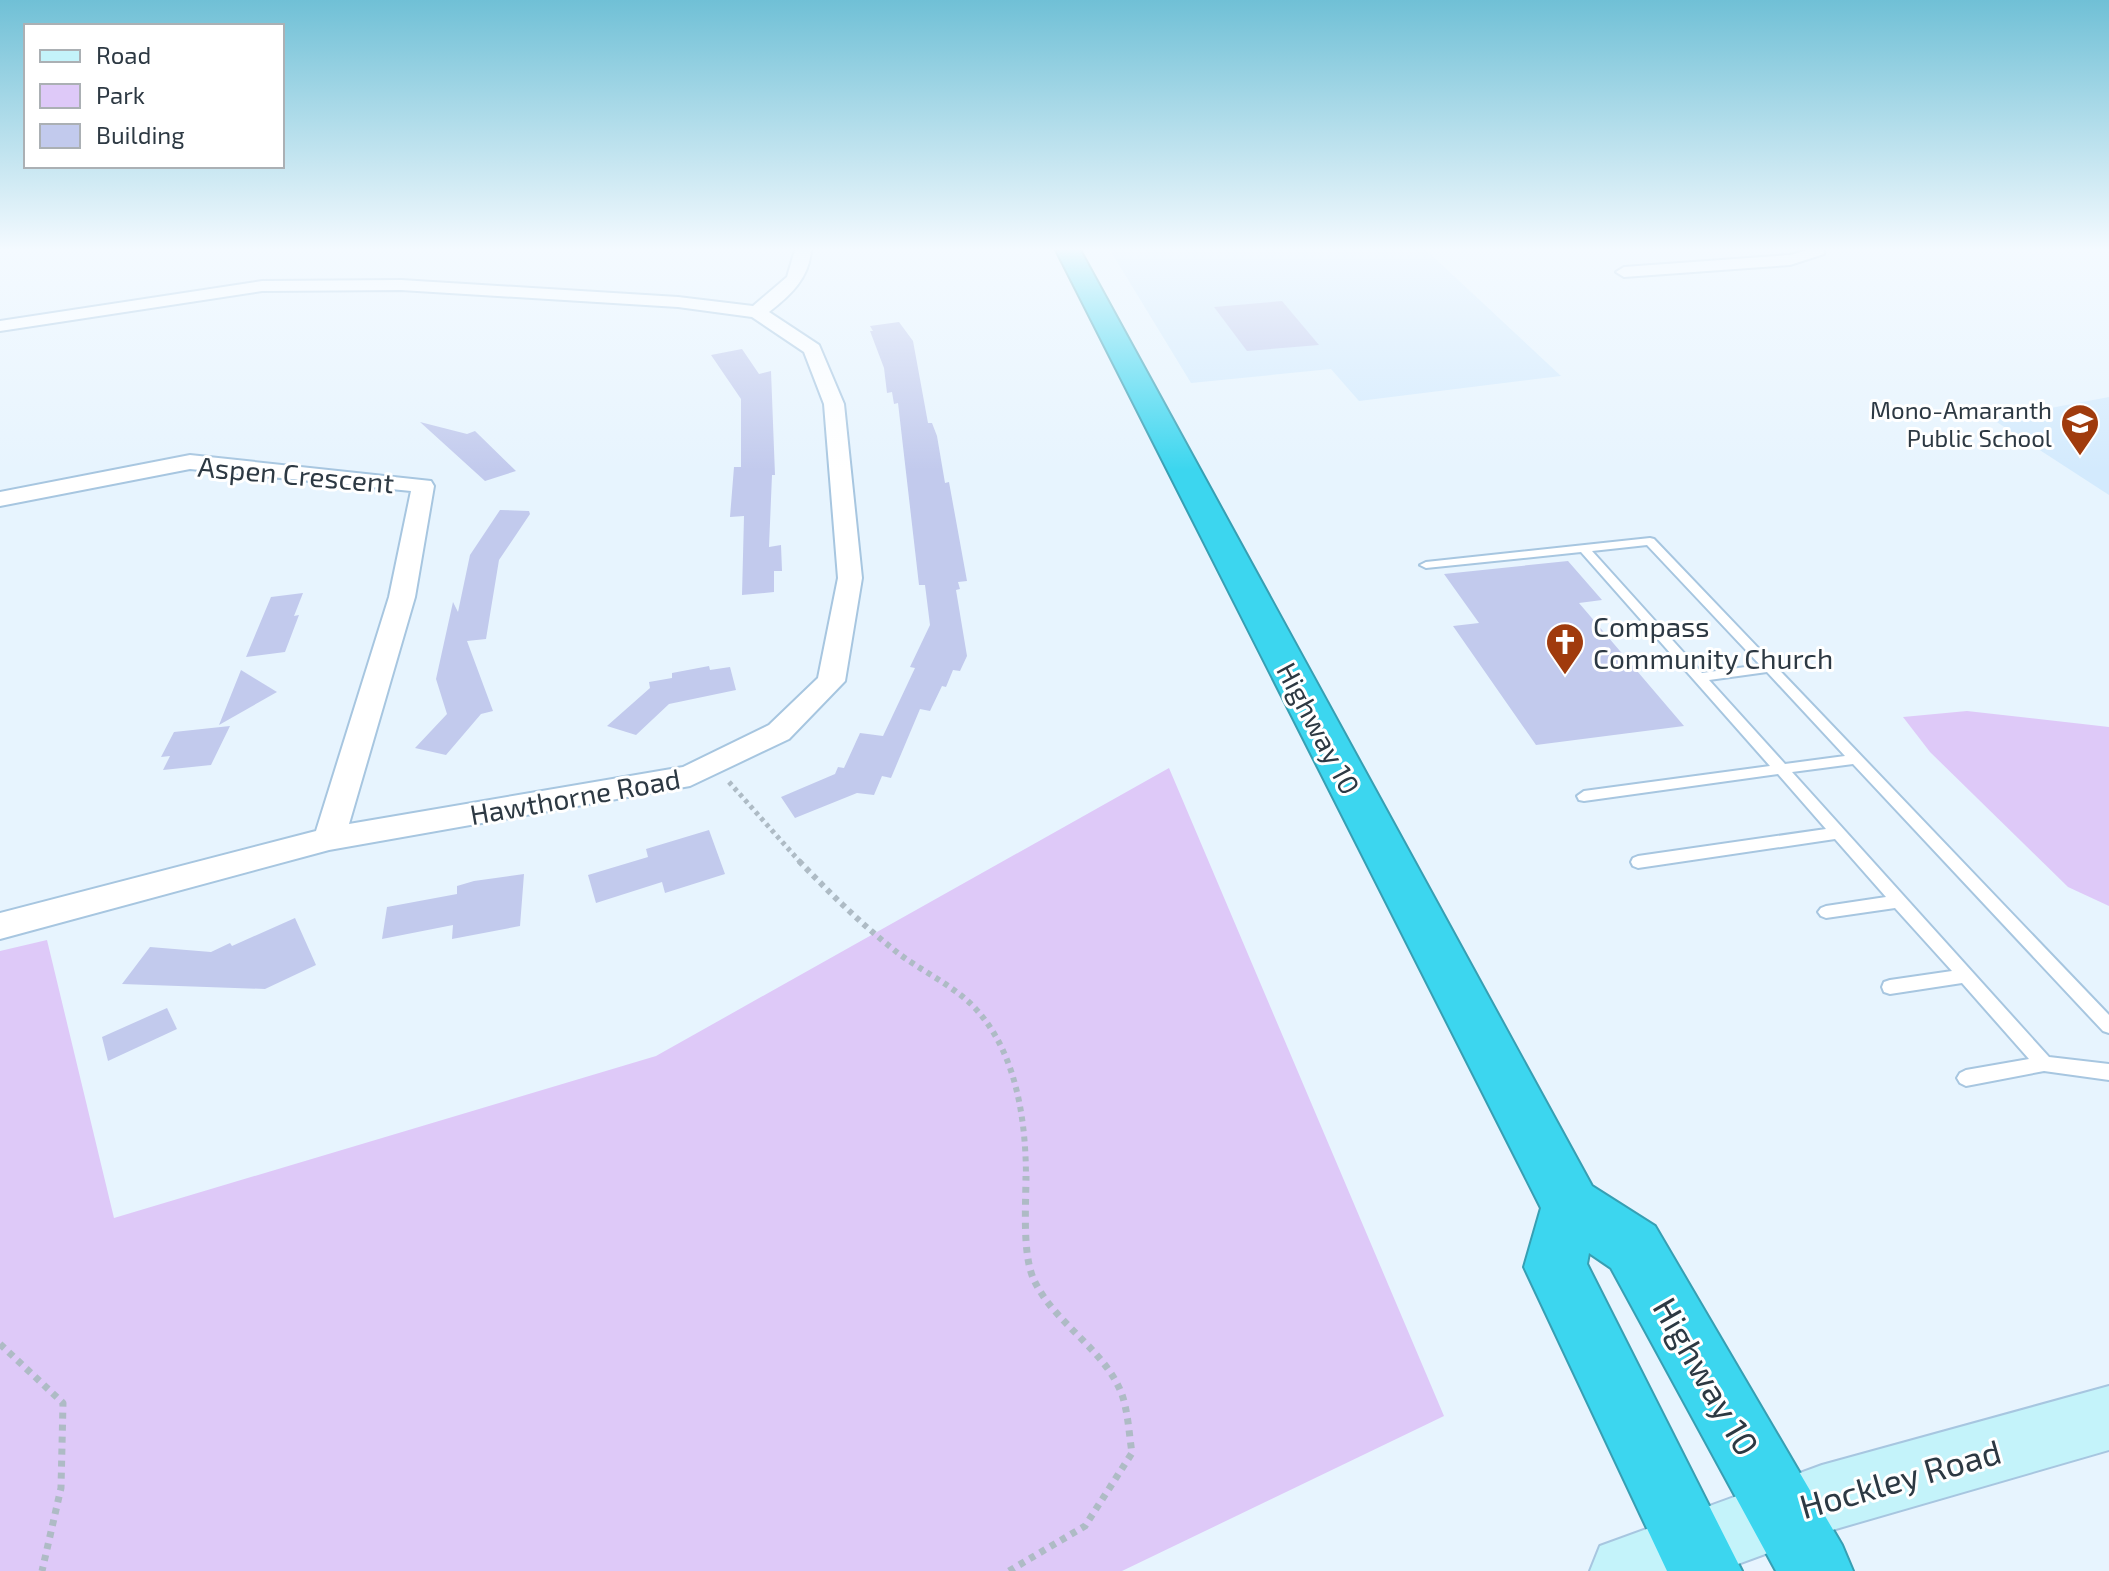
<svg xmlns="http://www.w3.org/2000/svg" width="2109" height="1571" font-family="'Exo 2',sans-serif">
	<rect width="100%" height="100%" fill="#e7f4fe"/>
	<!-- built -->
	<g fill="#d3eafd">
		<polygon points="1110,250 1426,250 1561,376 1359,401 1331,369 1191,383"/>
		<polygon points="2109,397 2109,495 1992,419"/>
	</g>
	<!-- green -->
	<g fill="#dec9f8">
		<polygon points="1967,711 2109,727 2109,906 2068,887 1930,752 1903,717"/>
		<polygon points="1169,768 1444,1416 1122,1571 0,1571 0,951 47,940 114,1218 656,1056"/>
	</g>
	<!-- building -->
	<g fill="#c2caed">
		<polygon points="1282,301 1319,345 1247,351 1214,307"/>
		<polygon points="899,322 913,341 928,423 932,423 937,436 945,483 949,482 967,581 958,582 960,589 956,590 967,656 960,671 953,670 946,687 942,686 930,711 920,709 891,778 882,776 874,795 857,793 795,818 781,797 835,774 838,767 844,768 860,733 883,736 915,668 910,667 930,625 925,585 919,585 898,403 894,404 892,392 887,393 884,368 870,331 873,331 870,326"/>
		<polygon points="742,349 759,374 771,371 775,475 772,475 769,547 781,545 782,571 774,571 774,592 742,595 744,516 730,517 734,467 741,467 741,399 711,355"/>
		<polygon points="420,422 467,434 475,431 516,471 485,481"/>
		<polygon points="500,510 529,511 530,514 499,560 486,639 467,641 493,711 481,714 446,755 415,748 447,714 436,679 453,602 458,612 470,555"/>
		<polygon points="1568,561 1602,600 1579,603 1684,726 1536,745 1453,626 1479,623 1444,574"/>
		<polygon points="303,593 294,616 299,615 285,652 246,657 271,597"/>
		<polygon points="709,666 710,670 730,667 736,690 669,704 636,735 607,726 650,688 649,682 672,678 672,673"/>
		<polygon points="241,670 277,692 219,725"/>
		<polygon points="230,726 211,765 163,770 170,756 161,757 174,732"/>
		<polygon points="709,830 725,874 665,893 662,882 596,903 588,875 648,857 646,849"/>
		<polygon points="524,874 520,926 452,939 453,925 382,939 387,907 457,894 457,886 474,881"/>
		<polygon points="295,918 316,965 265,989 122,984 150,947 211,952 230,943 232,946"/>
		<polygon points="167,1008 177,1029 108,1061 102,1037"/>
	</g>
	<g fill="none" stroke-linecap="round" stroke-linejoin="round">
		<defs>
			<path id="lane" d="M1650,538L1654,539L2109,1015V1033L2103,1031L1853,764L1792,772L2049,1057L2109,1064V1080L2044,1071L1966,1086L1960,1083L1957,1078L1960,1073L1966,1070L2029,1059L1962,983L1890,994L1884,992L1882,987L1884,982L1890,980L1952,971L1895,908L1826,918L1821,916L1818,912L1821,908L1826,906L1886,897L1835,839L1638,868L1633,866L1631,862L1633,858L1638,856L1826,829L1778,774L1584,801L1579,800L1577,796L1584,791L1770,766L1581,552L1426,568L1420,565L1426,562ZM1647,545L1760,665L1702,673L1592,551ZM1767,672L1845,756L1785,764L1709,680Z"/>
			<g id="street">
				<path d="M795,250H811C809,278 791,295 769,312L819,345L844,404L862,578L845,681L789,739L690,786L329,850L0,939V913L316,831L389,597L411,491L190,469L0,506V492L190,455L431,481L434,486L415,597L349,824L683,767L769,725L818,678L838,578L824,404L804,352L752,317L678,307L401,290L262,291L0,331V321L262,281L401,280L678,297L753,306L787,277Z"/>
				<polygon points="1808,250 1824,250 1824,254 1790,265 1624,277 1616,272 1624,267 1790,255"/>
			</g>
			<polygon id="secondary" points="2109,1386 2109,1450 1822,1533 1719,1571 1590,1571 1600,1546 1822,1465"/>
			<polygon id="highway" points="1056,250 1080,250 1592,1186 1655,1226 1842,1545 1853,1571 1776,1571 1611,1268 1589,1253 1587,1264 1742,1571 1667,1571 1524,1267 1541,1208"/>
		</defs>
		<!-- lane casing -->
		<use href="#lane" stroke="#a7c6e0" stroke-width="4"/>
		<!-- street casing -->
		<use href="#street" stroke="#a7c6e0" stroke-width="4"/>
		<!-- secondary casing -->
		<use href="#secondary" stroke="#a7c6e0" stroke-width="4"/>
		<!-- highway casing -->
		<use href="#highway" stroke="#379fb3" stroke-width="4"/>
		<!-- path-far2 -->
		<polyline stroke="#aebbc5" stroke-width="5" stroke-dasharray="4 4" stroke-linecap="butt" points="729,782 801,863"/>
		<!-- path-far1 -->
		<path stroke="#aebbc5" stroke-width="6" stroke-dasharray="5 5" stroke-linecap="butt" d="M799,861C829,892 859,922 893,949C917,969 950,983 973,1006C1016,1050 1026,1119 1026,1178"/>
		<!-- path -->
		<g stroke="#aebbc5" stroke-width="7" stroke-dasharray="6 6" stroke-linecap="butt">
			<polyline points="0,1344 63,1403 61,1488 42,1571"/>
			<path d="M1009,1571L1085,1526L1132,1453C1129,1434 1128,1410 1121,1392C1103,1348 1054,1323 1034,1280C1022,1255 1026,1203 1026,1176"/>
		</g>
		<!-- lane -->
		<use href="#lane" fill="#fff" fill-rule="evenodd"/>
		<!-- street -->
		<use href="#street" fill="#fff" fill-rule="evenodd"/>
		<!-- secondary -->
		<use href="#secondary" fill="#c4f3fa" fill-rule="evenodd"/>
		<!-- highway -->
		<use href="#highway" fill="#3cd6ef" fill-rule="evenodd"/>
	</g>
	<!-- sky -->
	<linearGradient id="sky" x2="0" y2="1"><stop stop-color="#70c0d6"/><stop offset="0.53" stop-color="#f4faff"/><stop offset="1" stop-color="#f4faff" stop-opacity="0"/></linearGradient>
	<rect width="2109" height="470" fill="url(#sky)"/>
	<!-- icons -->
	<defs>
		<symbol id="school-pin" viewBox="-11 -11 22 30"><path d="M0 17L-7.5 6A9.5 9.5 0 1 1 7.5 6Z" fill="#a03b0d" stroke="#fff"/><path d="M0-5L7-2L0 1L-7-2ZM-4 1L0 2.5L4 1V4Q0 6-4 4Z" fill="#fff"/></symbol>
		<symbol id="church-pin" viewBox="-11 -11 22 30"><path d="M0 17L-7.5 6A9.5 9.5 0 1 1 7.5 6Z" fill="#a03b0d" stroke="#fff"/><path d="M-1.2-6h2.4v3.5h3.3v2.4h-3.3V6h-2.4V-.1h-3.3v-2.4h3.3Z" fill="#fff"/></symbol>
	</defs>
	<g fill-rule="evenodd">
		<use href="#school-pin" x="2058" y="401" width="44" height="60"/>
		<use href="#church-pin" x="1543" y="620" width="44" height="60"/>
	</g>
	<g text-anchor="middle" dominant-baseline="central" stroke-width="6" stroke-linejoin="round" paint-order="stroke">
		<!-- far-poi labels -->
		<g font-size="24" fill="#2d3943" stroke="#fff" text-anchor="end">
			<text x="2052" y="409">Mono-Amaranth<tspan x="2052" dy="28">Public School</tspan></text>
		</g>
		<!-- street labels -->
		<g font-size="28" fill="#2d3943" stroke="#fff">
			<text transform="translate(296 474) rotate(5)">Aspen Crescent</text>
			<text transform="translate(1319 728) rotate(62)">Highway 10</text>
			<text transform="translate(575 796) rotate(-10)">Hawthorne Road</text>
		</g>
		<!-- poi labels -->
		<g font-size="28" fill="#2d3943" stroke="#fff" text-anchor="start">
			<text x="1593" y="626">Compass<tspan x="1593" dy="32">Community Church</tspan></text>
		</g>
		<!-- near-street labels -->
		<g font-size="34" fill="#2d3943" stroke="#fff">
			<text transform="translate(1707 1376) rotate(60)">Highway 10</text>
			<text transform="translate(1900 1478) rotate(-16)">Hockley Road</text>
		</g>
	</g>
	<!-- legend -->
	<rect x="24" y="24" width="260" height="144" fill="#ffffff" stroke="#abb0b4" stroke-width="2"/>
	<rect x="40" y="50" width="40" height="12" fill="#c4f3fa" stroke="#abb0b4" stroke-width="2"/>
	<text x="96" y="64" font-size="24" fill="#2d3943">Road</text>
	<rect x="40" y="84" width="40" height="24" fill="#dec9f8" stroke="#abb0b4" stroke-width="2"/>
	<text x="96" y="104" font-size="24" fill="#2d3943">Park</text>
	<rect x="40" y="124" width="40" height="24" fill="#c2caed" stroke="#abb0b4" stroke-width="2"/>
	<text x="96" y="144" font-size="24" fill="#2d3943">Building</text>
</svg>
